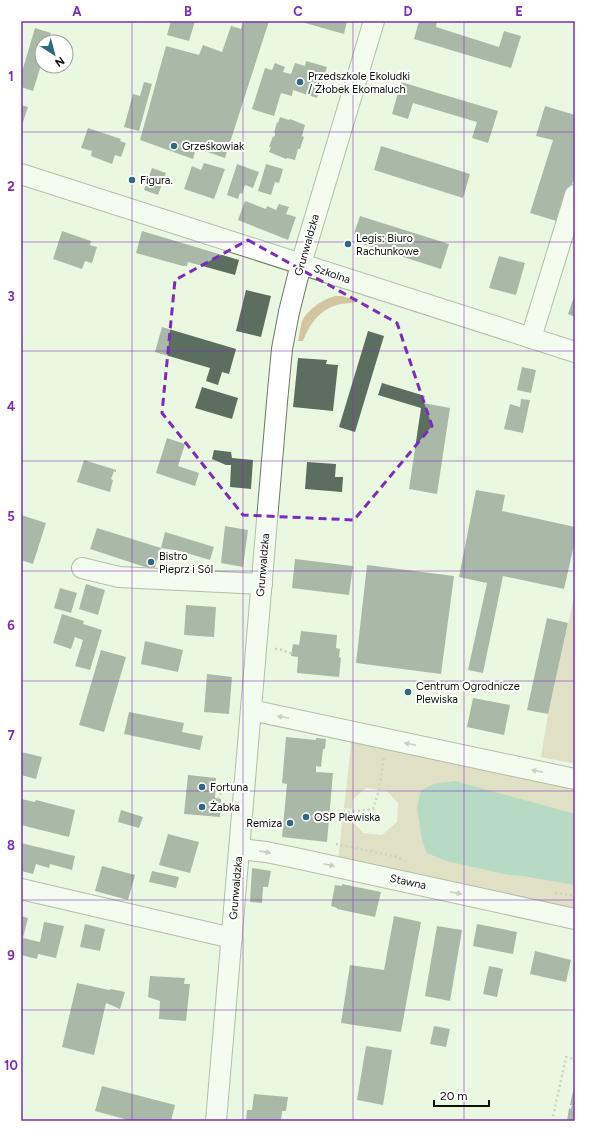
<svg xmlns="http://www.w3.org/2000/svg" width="596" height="1142" font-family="Figtree,sans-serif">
	<rect width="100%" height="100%" fill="#ebf8e1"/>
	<!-- green -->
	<g fill="#d3c59f">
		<path d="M335,296H342L360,301C354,303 347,303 341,304C321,308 310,323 303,341H298C300,334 300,325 303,319C310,308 323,299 335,296Z"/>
		<polygon points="575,593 575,764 541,757 548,714"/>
		<polygon points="352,736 575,790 575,910 338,860 343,815 351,815 350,819 363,833 382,835 397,822 398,803 387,791 366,788 352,800 352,809 344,808"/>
	</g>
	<!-- water -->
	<polygon fill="#76b7a1" points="455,781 575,814 575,885 523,876 509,875 446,861 427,853 422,841 417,807 421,790 434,784"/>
	<!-- building -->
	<g fill="#5b6e5f">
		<polygon points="171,21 195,21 189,41 167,35"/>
		<polygon points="243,21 269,21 225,158 196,148 193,159 140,140 166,46 199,55 203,45 222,52 231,26 241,29"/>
		<polygon points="298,21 347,21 344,34"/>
		<polygon points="419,21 437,21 436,27 499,47 504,31 521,36 511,68 414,39"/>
		<polygon points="35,28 51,33 48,42 42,42 42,62 33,91 21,87 21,75"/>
		<polygon points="306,61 327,67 317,98 293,90 292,96 281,93 274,116 252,109 265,68 272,70 275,63 285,67 283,72 291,74 295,63 305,66"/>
		<polygon points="144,82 152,84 139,131 124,127 133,94 140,96"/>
		<polygon points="401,82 498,111 488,143 472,138 477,122 413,103 408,119 392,114"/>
		<polygon points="21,105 28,107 21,128"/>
		<polygon points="545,106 575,115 575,175 560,222 530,213 553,140 536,136"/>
		<polygon points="280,117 289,120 290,119 305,125 302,136 304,137 300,149 298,149 295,160 287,158 286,159 269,152 271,147 269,147 273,136 274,137 275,135 275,133 274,133 277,122 278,123"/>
		<polygon points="88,128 121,139 120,141 126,143 121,157 115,155 112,164 91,156 92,151 81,148"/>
		<polygon points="381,146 470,174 463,198 374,170"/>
		<polygon points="204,163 225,169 214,199 184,189 192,166 201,170"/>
		<polygon points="237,164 259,172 253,188 245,185 242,194 240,193 238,199 227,195"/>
		<polygon points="266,164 283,169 279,183 275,182 271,195 258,191"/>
		<polygon points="152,168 166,173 158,195 144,190"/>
		<polygon points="245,201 266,209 267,206 276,210 279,204 289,207 286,214 296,217 288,240 238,220"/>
		<polygon points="360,216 449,244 441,269 359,243 354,233"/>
		<polygon points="62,231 91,241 90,245 97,247 92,263 85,261 82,269 53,259"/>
		<polygon points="142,231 239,260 235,275 188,262 187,266 183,266 136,253"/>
		<polygon points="499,256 525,263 516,295 489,288"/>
		<polygon points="246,290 271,296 261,337 236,331"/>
		<polygon points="575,294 575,317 568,314"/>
		<polygon points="162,327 236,349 229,374 222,372 218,385 206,381 210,368 155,352"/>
		<polygon points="368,331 384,336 355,432 339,427"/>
		<polygon points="298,358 327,360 326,364 338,365 333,411 293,407"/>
		<polygon points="522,367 536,370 531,393 517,390"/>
		<polygon points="382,383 425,396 423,403 450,408 437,494 409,489 421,408 378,395"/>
		<polygon points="202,387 238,398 232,419 195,408"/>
		<polygon points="521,399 530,400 523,433 504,429 510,404 520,407"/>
		<polygon points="167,438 185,444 178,466 199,473 195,486 156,473"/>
		<polygon points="214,450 231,452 232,458 253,460 251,489 230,487 231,465 226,465 212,459"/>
		<polygon points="84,460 116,470 116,472 114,471 111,479 113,480 110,492 77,482"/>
		<polygon points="307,462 336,464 335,477 343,477 342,492 305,489"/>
		<polygon points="476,490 505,495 502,511 575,527 575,541 564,589 503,576 483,673 468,670 487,583 459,577"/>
		<polygon points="21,515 46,523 33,564 21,560"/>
		<polygon points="225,526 248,530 243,567 221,563"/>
		<polygon points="97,528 161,548 154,570 90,549"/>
		<polygon points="165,532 214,547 210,560 180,551 161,548"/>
		<polygon points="295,559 353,566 349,595 292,588"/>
		<polygon points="367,565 454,576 441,674 356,663"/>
		<polygon points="86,584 105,590 98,615 79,609"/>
		<polygon points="60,588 77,593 71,613 54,608"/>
		<polygon points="186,605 216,607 214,637 184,635"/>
		<polygon points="62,614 84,621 83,624 102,630 90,670 75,666 83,640 75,637 71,649 53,643"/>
		<polygon points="547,618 568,623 548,714 527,710"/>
		<polygon points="301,631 337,635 336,648 340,649 339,657 341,658 339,677 297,673 298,657 291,656 293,644 299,645"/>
		<polygon points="145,641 183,650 178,672 141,664"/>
		<polygon points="101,650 126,657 104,732 79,725"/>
		<polygon points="207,674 232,677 229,714 204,712"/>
		<polygon points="473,698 510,705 504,735 467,727"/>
		<polygon points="129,712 184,723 182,732 203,736 200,750 124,734"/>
		<polygon points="286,737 316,740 316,738 326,739 325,749 323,749 321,767 316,766 316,772 333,773 327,842 282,837 287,784 282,783"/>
		<polygon points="21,752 42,757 36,779 21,775"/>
		<polygon points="188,775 216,778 215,798 221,799 220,817 184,814"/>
		<polygon points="21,799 35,802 36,800 75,810 69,837 21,825"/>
		<polygon points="121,810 143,817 139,828 118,822"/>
		<polygon points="168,834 199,842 190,873 159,865"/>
		<polygon points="21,843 75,856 72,870 50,864 49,868 36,864 33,874 21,871"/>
		<polygon points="102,866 135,875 128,900 95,891"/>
		<polygon points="252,868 271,871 268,887 263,887 262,903 250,902"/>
		<polygon points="152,871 179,877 176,888 149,882"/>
		<polygon points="342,884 381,892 375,917 337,909 337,908 331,906 335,885 342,886"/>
		<polygon points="21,916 28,918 23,938 40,942 44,922 64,926 56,958 38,954 37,959 21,955"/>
		<polygon points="394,916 421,922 401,1032 341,1023 350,965 384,970"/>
		<polygon points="85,924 105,929 100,951 80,947"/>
		<polygon points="477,924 517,932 513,954 473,946"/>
		<polygon points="437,926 462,930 450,1001 425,996"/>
		<polygon points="535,951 571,960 566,982 530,974"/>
		<polygon points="489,966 503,969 497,997 483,994"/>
		<polygon points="150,976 185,978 184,984 190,984 186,1021 159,1019 160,1001 148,997"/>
		<polygon points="77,983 109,990 111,989 125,992 120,1009 106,1003 94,1055 62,1047"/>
		<polygon points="434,1026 450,1029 446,1047 430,1044"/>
		<polygon points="366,1046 392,1050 383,1105 357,1100"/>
		<polygon points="102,1086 175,1105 171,1121 132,1121 95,1111"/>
		<polygon points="573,1091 575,1092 575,1121 567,1121 569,1108 571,1109 572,1105 570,1105"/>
		<polygon points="254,1094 288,1097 286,1111 282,1111 281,1121 246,1121 247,1110 252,1110"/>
	</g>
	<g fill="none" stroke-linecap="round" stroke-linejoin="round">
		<defs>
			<g id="minor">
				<polyline points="21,174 575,352"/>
				<polyline points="531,338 575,195"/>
				<polyline points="82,568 119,577 262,584"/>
				<polyline points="251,710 575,779"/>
				<polyline points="240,849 266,852 291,857 575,919"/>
				<polyline points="21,889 232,938"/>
				<polyline points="216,1121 277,402 282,349 289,312 301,264 374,21"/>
			</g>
		</defs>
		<!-- minor casing -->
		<use href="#minor" stroke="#6d7965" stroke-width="22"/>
		<!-- path -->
		<g stroke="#a1ab99" stroke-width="2.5" stroke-dasharray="2 3" stroke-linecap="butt">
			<path d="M275,649C283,649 284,652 291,653"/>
			<polyline points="216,789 226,790"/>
			<polyline points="218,799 223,789"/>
			<polyline points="338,811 351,812 373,809 379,790 384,758"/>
			<polyline points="336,844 398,857 404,861"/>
			<polyline points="555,893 575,896"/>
			<polyline points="552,1121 566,1057 575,1059"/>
		</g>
		<!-- minor -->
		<use href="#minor" stroke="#fff" stroke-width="20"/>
	</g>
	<!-- one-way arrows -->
	<defs><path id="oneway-solid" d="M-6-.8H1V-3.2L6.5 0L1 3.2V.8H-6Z"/></defs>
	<g fill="#9e9f9c">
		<use href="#oneway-solid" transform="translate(283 717) rotate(-168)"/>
		<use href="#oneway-solid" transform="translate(410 744) rotate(-168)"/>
		<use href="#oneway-solid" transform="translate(537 771) rotate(-168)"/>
		<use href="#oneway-solid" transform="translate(265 852) rotate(9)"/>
		<use href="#oneway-solid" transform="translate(329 865) rotate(12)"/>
		<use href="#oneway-solid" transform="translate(456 893) rotate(12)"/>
	</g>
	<!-- marked area -->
	<path d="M0 0H596V1142H0ZM248,240L397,323L432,426L354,520L243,515L162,413L175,280Z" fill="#ebf8e1" fill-opacity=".55" fill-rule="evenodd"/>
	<path fill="none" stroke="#7b2cbf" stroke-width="3" stroke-dasharray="8 5" stroke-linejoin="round" d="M248,240L397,323L432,426L354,520L243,515L162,413L175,280Z"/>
	<!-- grid -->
	<path fill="none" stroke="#7b2cbf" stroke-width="1" stroke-opacity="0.55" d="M132,21V1121M243,21V1121M353,21V1121M464,21V1121M21,132H575M21,242H575M21,351H575M21,461H575M21,571H575M21,681H575M21,791H575M21,900H575M21,1010H575"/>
	<!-- markers -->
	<g fill="#306882" stroke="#fff" stroke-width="1.5">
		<circle cx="300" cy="82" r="4"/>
		<circle cx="174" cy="146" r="4"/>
		<circle cx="132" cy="180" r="4"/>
		<circle cx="348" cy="244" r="4"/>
		<circle cx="151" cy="562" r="4"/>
		<circle cx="408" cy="692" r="4"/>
		<circle cx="202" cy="787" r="4"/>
		<circle cx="202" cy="807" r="4"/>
		<circle cx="306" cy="817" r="4"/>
		<circle cx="290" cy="823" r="4"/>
	</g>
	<g text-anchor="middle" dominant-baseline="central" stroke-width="4" stroke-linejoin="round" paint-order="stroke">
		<!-- poi labels -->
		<g font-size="11" fill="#0c1008" stroke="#fff" text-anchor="start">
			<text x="308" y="76">Przedszkole Ekoludki<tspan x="308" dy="13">/ Żłobek Ekomaluch</tspan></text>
			<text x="182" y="146">Grześkowiak</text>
			<text x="140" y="180">Figura.</text>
			<text x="356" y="238">Legis: Biuro<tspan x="356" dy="13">Rachunkowe</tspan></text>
			<text x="159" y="556">Bistro<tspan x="159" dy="13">Pieprz i Sól</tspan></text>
			<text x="416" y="686">Centrum Ogrodnicze<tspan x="416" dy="13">Plewiska</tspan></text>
			<text x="210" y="787">Fortuna</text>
			<text x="210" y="807">Żabka</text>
			<text x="314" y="817">OSP Plewiska</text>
			<text x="282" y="823" text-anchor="end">Remiza</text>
		</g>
		<!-- street labels -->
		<g font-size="11" fill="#0c1008" stroke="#fff">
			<text transform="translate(307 245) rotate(-74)">Grunwaldzka</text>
			<text transform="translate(332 274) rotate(19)">Szkolna</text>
			<text transform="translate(263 565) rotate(-85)">Grunwaldzka</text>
			<text transform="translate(408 882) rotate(12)">Stawna</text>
			<text transform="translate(236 888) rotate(-85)">Grunwaldzka</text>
		</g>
	</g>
	<!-- border -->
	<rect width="596" height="1142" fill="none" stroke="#ffffff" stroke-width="44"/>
	<!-- north arrow -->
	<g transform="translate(54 54) rotate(144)"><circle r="19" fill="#ffffff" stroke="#9e9f9c"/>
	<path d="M0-3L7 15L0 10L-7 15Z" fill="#306882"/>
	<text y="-6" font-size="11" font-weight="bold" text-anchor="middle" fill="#0c1008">N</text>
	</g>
	<!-- scale -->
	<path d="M434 1100v6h55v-6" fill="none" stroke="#0c1008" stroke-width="2"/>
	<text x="440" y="1100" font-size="12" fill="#0c1008" stroke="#ffffff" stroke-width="3" paint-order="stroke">20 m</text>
	<rect x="22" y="22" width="552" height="1098" fill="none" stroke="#7b2cbf" stroke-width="1.5"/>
	<g font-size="13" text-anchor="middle" font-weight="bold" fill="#7b2cbf">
		<text x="77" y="16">A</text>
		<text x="188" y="16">B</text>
		<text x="298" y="16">C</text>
		<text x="408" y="16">D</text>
		<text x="519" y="16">E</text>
		<text x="11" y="81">1</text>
		<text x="11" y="191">2</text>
		<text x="11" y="301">3</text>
		<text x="11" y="411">4</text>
		<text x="11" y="521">5</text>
		<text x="11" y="630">6</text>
		<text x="11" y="740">7</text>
		<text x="11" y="850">8</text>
		<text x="11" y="960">9</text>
		<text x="11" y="1070">10</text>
	</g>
</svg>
